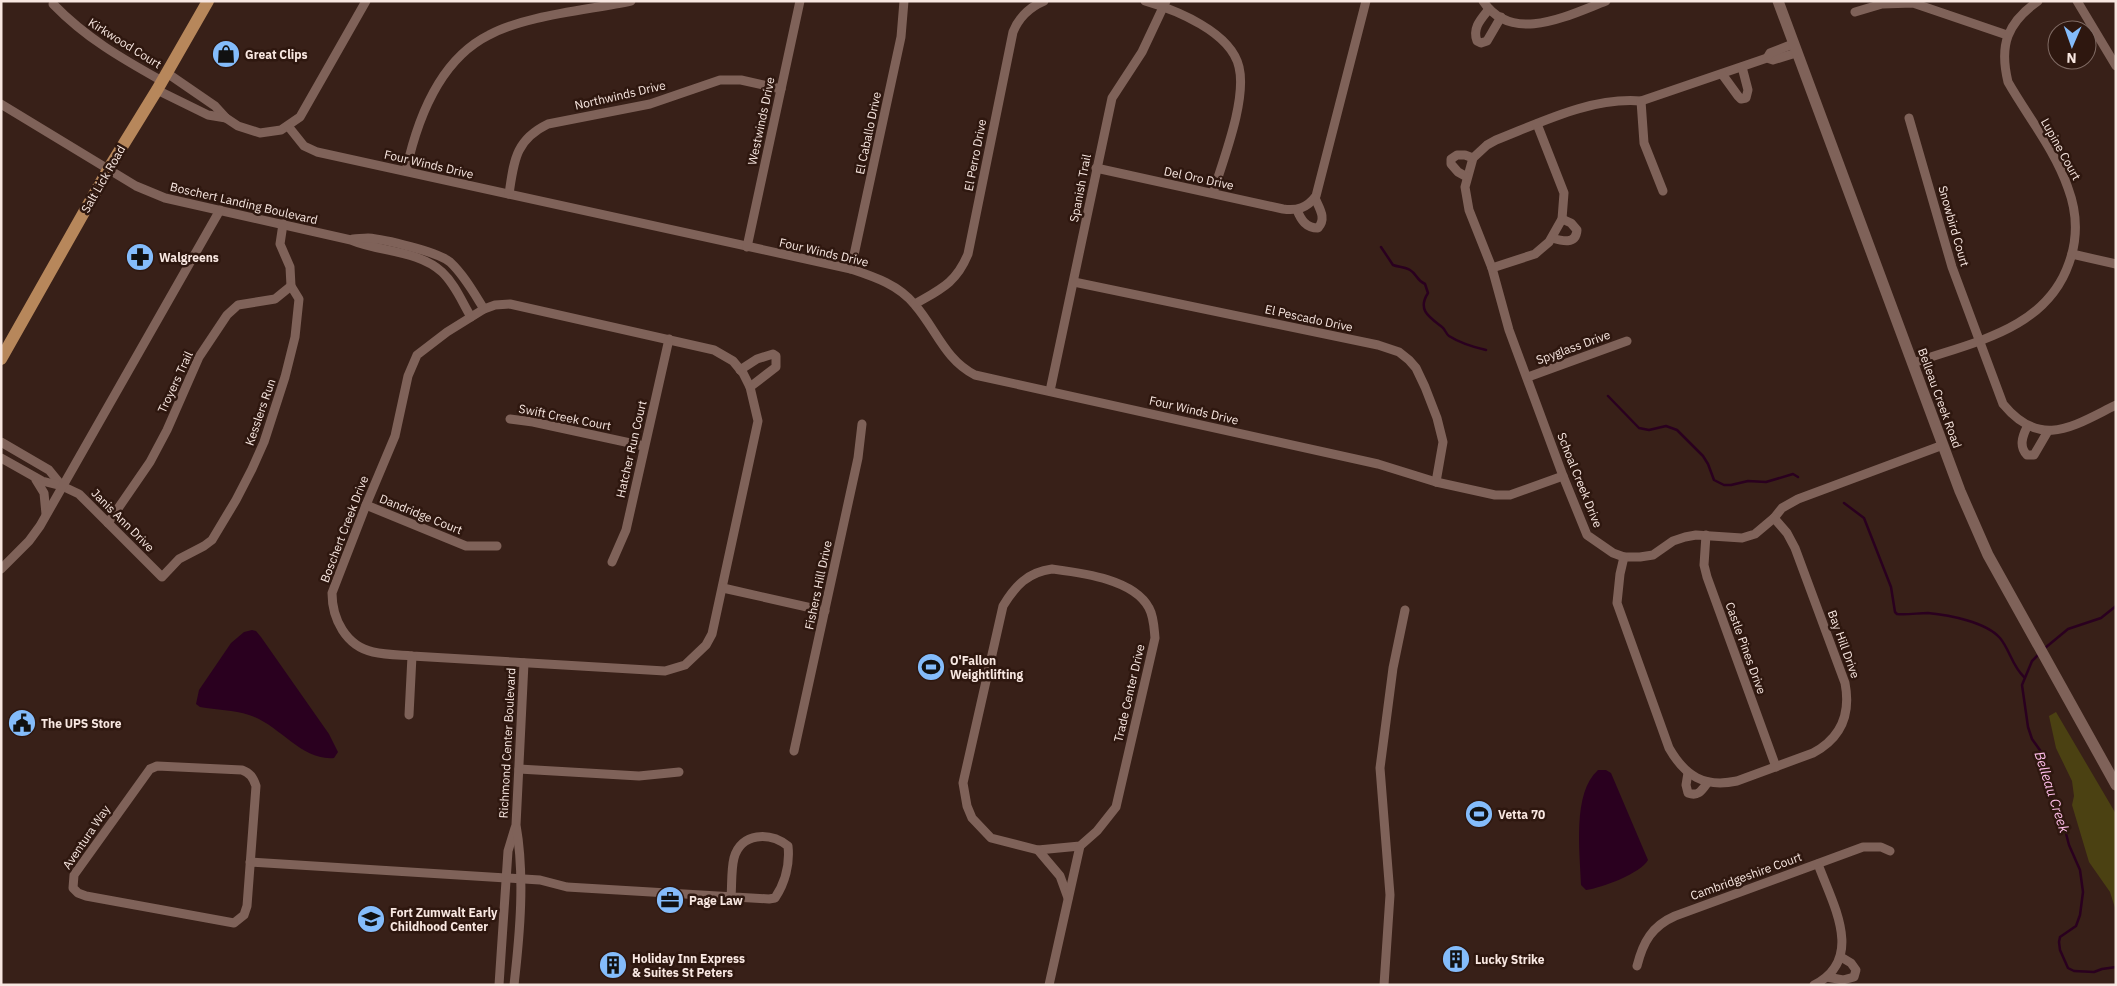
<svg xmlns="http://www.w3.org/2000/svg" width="2117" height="986" font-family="'IBM Plex Sans',sans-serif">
	<rect width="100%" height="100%" fill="#382018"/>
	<!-- green -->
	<polygon fill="#4b4112" points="2056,712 2116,814 2116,911 2110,892 2089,862 2072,805 2074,796 2072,781 2056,748 2049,716"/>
	<!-- water -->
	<g fill="#2a001f">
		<path d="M252,630L256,631L261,637L329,734L338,752L334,758C301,761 279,724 249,715C234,710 216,710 200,707L196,704L199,690L231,643L244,632Z"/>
		<path d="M1598,770H1606L1611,773L1648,860C1641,873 1602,888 1586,890L1581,885C1580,852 1572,793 1598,770Z"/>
	</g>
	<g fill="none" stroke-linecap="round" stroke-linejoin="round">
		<!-- stream -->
		<g stroke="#2a001f" stroke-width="2.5">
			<path d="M1381,247L1393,265C1398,267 1405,267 1410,270C1417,274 1416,280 1425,284L1428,293C1417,310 1429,317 1442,327C1445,329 1446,334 1449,336C1460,343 1473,347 1486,350"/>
			<polyline points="1608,396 1639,428 1649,430 1666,426 1677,430 1703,456 1708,464 1714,480 1724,485 1731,485 1748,481 1766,482 1793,474 1798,477"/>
			<path d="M1844,503L1864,518L1891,587L1895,612L1897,614C1908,615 1918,613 1928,613C1949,615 1986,622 2000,638C2010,650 2012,666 2024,677"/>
			<polyline points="2045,648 2068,629 2101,618 2116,606"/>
			<polyline points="2039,654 2032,661 2022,685 2028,727 2032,739 2042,753 2047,786 2056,810 2063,822 2069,845 2080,870 2083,892 2080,915 2076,926 2060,937 2059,942 2060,950 2068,968 2074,971 2094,972 2102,969 2116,967"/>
		</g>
		<!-- minor -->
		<g stroke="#7f6259" stroke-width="9">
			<path d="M1145,1C1176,10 1231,32 1239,67C1247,100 1223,160 1213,193"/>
			<path d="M1483,1C1512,45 1569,15 1606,1"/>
			<polyline points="2077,1 2116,66"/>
			<path d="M53,4C86,38 121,58 162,81"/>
			<path d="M1489,9C1481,19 1472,28 1477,41L1481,43L1487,41L1501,17"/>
			<polyline points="1855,12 1882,4 1913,3 2007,35"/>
			<path d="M1796,53L1773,60L1767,58L1641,101C1591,97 1542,122 1496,140L1487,145L1473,158L1465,187L1469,210L1492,268L1509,330L1563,476L1587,535L1613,553L1624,557H1640L1653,555L1673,541L1685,537L1696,535L1742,538L1755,534L1774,518L1782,508L1798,499L1943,445"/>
			<polyline points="1767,58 1770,53 1793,44"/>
			<polyline points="167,73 215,106 226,118 238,126 260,133 281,130 300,117 366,1"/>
			<polyline points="1722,74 1738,96 1741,99 1746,98 1748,90 1742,67"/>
			<polyline points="157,90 208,115 226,118"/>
			<polyline points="1641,101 1644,143 1663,191"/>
			<path d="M1,104L136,186L165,198L351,240C379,252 418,250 442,272C455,284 462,302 471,317"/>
			<path d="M1909,118L1952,267L2003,404C2041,450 2073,426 2116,405"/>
			<path d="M288,126L304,146L317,152L851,269C875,277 899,285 915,305C936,329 945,360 975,375L1378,464L1436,482L1495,495H1510L1563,476"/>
			<path d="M1096,168L1283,209C1297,211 1307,208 1316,196L1366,1"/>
			<path d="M406,171C417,120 439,60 489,35C526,15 589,10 631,1"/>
			<polyline points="1467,177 1458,172 1451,164 1451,159 1457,155 1465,155 1473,158"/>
			<path d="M509,194C514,161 515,140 548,124L650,104L720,80H741L781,89"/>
			<path d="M1297,210C1301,220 1306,228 1318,228C1327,218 1319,208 1315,198"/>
			<path d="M1552,238C1562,241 1576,245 1577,230L1571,223L1562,219"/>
			<path d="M353,239C357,239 363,238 368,238C384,239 438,252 450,262C464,275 474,293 484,309"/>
			<polyline points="747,247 800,1"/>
			<polyline points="2072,254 2116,264"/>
			<polyline points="1492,268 1535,254 1549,242 1562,219 1564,193 1537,124"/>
			<polyline points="851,269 901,37 904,1"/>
			<polyline points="1074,282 1378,345 1399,352 1409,360 1416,368 1425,387 1437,418 1443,442 1436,482"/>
			<path d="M510,304L714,350L733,361L743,373L750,387L758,421L712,634L706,645L685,665L665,671L412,656C400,655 386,655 373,652C346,646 332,619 332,593L366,505L395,436L408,376L417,355L447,332L484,309L495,305Z"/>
			<path d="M915,304C941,289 956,283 968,254L1013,32C1019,17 1030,7 1044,1"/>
			<path d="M1913,363C1973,342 2046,330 2069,263C2078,238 2077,212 2068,188C2055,150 2028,117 2008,82C1999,45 2007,23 2038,1"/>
			<polyline points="740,370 757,359 773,354 776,356 776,367 750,387"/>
			<polyline points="1528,377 1627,341"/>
			<polyline points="1050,391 1112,98 1142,52 1166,1"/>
			<polyline points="510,419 533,422 644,446"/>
			<path d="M2027,427C2022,437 2019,447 2027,455H2034L2048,431"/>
			<polyline points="1,442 49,470 62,486"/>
			<polyline points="1,458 42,481 62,486 79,494 162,577 179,559 204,546 212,540 236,500 252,469 264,442 285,377 295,337 299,299 291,286 290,267 280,244 283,224"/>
			<polyline points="36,480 44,493 46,514"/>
			<polyline points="366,505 466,546 497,546"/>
			<polyline points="108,523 150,462 167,430 199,357 227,315 238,305 275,299 291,286"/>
			<polyline points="1706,535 1704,565 1707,577 1776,767"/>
			<path d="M1624,557L1620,574L1617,603L1669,748C1685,776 1704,788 1737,781L1813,753C1841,738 1851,714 1845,683L1795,548L1787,533L1774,518"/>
			<polyline points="612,562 626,530 669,339"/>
			<polyline points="1,569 29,541 40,526 220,210"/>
			<path d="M1052,569C1082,573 1134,579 1149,608C1154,617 1154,628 1155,638L1116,807L1097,831L1080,846L1038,850L991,838L972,818L967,806L963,783L1003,606C1015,586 1028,572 1052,569Z"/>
			<polyline points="723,588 825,611"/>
			<polyline points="409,715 412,656"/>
			<polyline points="794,751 858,458 862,424"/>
			<path d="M157,766L242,770C250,773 253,777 256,786L247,906L244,915L234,923L86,896L78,893L73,888L74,875L150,769Z"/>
			<polyline points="519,769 639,776 679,772"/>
			<path d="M1688,773L1686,785L1688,793C1699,797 1702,790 1708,782"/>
			<polyline points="1038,850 1060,876 1068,898"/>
			<path d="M250,862L540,880L567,887L769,899L775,898C785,883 790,864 788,846C770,832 741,832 734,858C731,870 732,885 731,897"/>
			<path d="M1637,966C1643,942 1652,926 1675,916L1863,847H1881L1890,851"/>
			<polyline points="1827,977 1843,980 1854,977 1856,970 1851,963 1841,957"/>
			<polyline points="499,985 508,851 515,828"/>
			<path d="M514,985C520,933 525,876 516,825L524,663"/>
			<polyline points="1049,985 1080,846"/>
			<polyline points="1384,985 1390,895 1380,768 1393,668 1405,610"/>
			<path d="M1814,985C1866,959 1832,903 1818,864"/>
		</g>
		<!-- secondary -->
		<polyline stroke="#7f6259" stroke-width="11" points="1778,1 1960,491 1988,555 2116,785"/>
		<!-- primary -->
		<polyline stroke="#b7875b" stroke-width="12" points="1,359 109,168 157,90 208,1"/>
	</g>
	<!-- icons -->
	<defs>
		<symbol id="shop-disc" viewBox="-11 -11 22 22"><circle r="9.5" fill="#84bcfb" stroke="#2e170f"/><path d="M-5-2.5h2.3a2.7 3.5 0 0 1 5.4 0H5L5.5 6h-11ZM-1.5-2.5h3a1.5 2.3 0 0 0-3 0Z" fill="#111"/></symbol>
		<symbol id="pharmacy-disc" viewBox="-11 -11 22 22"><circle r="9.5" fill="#84bcfb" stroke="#2e170f"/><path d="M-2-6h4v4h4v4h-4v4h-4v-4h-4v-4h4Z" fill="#111"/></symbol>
		<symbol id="stadium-disc" viewBox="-11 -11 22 22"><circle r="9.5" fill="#84bcfb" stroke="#2e170f"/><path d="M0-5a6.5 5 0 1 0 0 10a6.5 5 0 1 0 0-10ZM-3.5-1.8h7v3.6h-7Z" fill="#111"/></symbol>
		<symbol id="civic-disc" viewBox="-11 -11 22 22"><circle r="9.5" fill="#84bcfb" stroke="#2e170f"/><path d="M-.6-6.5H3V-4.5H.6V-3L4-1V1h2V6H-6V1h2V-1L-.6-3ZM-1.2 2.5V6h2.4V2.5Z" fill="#111"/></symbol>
		<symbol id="office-disc" viewBox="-11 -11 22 22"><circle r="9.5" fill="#84bcfb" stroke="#2e170f"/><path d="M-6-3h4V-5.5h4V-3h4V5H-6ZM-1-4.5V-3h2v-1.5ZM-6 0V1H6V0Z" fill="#111"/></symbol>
		<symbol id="school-disc" viewBox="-11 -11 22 22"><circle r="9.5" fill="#84bcfb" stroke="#2e170f"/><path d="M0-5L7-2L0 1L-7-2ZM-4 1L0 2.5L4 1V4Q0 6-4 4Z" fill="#111"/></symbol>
		<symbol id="building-disc" viewBox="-11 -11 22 22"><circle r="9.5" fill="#84bcfb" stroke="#2e170f"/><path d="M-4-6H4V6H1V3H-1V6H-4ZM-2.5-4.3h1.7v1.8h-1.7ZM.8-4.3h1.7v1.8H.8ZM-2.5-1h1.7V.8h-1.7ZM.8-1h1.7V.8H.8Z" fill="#111"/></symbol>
	</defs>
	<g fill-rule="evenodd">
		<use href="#shop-disc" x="210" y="38" width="32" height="32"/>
		<use href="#pharmacy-disc" x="124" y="241" width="32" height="32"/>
		<use href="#stadium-disc" x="915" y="651" width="32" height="32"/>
		<use href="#civic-disc" x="6" y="707" width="32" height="32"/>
		<use href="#stadium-disc" x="1463" y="798" width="32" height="32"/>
		<use href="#office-disc" x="654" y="884" width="32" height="32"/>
		<use href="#school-disc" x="355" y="903" width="32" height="32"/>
		<use href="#building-disc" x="1440" y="943" width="32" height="32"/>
		<use href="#building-disc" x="597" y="949" width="32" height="32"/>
	</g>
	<g text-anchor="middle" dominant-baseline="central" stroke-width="5" stroke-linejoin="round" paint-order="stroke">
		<!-- street labels -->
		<g font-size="12" fill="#f8e7e1" stroke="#2e170f">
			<text transform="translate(125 43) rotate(32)">Kirkwood Court</text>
			<text transform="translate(620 95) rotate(-13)">Northwinds Drive</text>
			<text transform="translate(761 121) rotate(-78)">Westwinds Drive</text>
			<text transform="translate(868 133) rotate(-78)">El Caballo Drive</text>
			<text transform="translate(2061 149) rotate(61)">Lupine Court</text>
			<text transform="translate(975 155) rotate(-79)">El Perro Drive</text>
			<text transform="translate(429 164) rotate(13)">Four Winds Drive</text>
			<text transform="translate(1199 178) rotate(12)">Del Oro Drive</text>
			<text transform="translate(103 179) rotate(-60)">Salt Lick Road</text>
			<text transform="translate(1080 188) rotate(-79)">Spanish Trail</text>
			<text transform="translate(244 203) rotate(13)">Boschert Landing Boulevard</text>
			<text transform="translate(1954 226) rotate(74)">Snowbird Court</text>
			<text transform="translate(824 252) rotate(13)">Four Winds Drive</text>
			<text transform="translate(1309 318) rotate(12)">El Pescado Drive</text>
			<text transform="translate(1573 347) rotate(-20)">Spyglass Drive</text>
			<text transform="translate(175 382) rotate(-65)">Troyers Trail</text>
			<text transform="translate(1940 398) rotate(70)">Belleau Creek Road</text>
			<text transform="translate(1194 410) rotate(13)">Four Winds Drive</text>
			<text transform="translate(260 412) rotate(-71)">Kesslers Run</text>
			<text transform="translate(565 417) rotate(11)">Swift Creek Court</text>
			<text transform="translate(631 449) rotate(-77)">Hatcher Run Court</text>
			<text transform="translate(1580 480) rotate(68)">Schoal Creek Drive</text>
			<text transform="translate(421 514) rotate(22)">Dandridge Court</text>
			<text transform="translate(123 520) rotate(45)">Janis Ann Drive</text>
			<text transform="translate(344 529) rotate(-69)">Boschert Creek Drive</text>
			<text transform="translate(818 585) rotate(-78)">Fishers Hill Drive</text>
			<text transform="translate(1844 644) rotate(70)">Bay Hill Drive</text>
			<text transform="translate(1746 648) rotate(70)">Castle Pines Drive</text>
			<text transform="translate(1129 693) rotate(-77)">Trade Center Drive</text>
			<text transform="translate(507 743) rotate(-87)">Richmond Center Boulevard</text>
			<text transform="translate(86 837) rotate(-56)">Aventura Way</text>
			<text transform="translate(1746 876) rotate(-20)">Cambridgeshire Court</text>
		</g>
		<!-- poi labels -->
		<g font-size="12" font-weight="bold" fill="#f8e7e1" stroke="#2e170f" text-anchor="start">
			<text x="245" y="54">Great Clips</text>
			<text x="159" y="257">Walgreens</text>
			<text x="950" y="660">O'Fallon<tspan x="950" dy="14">Weightlifting</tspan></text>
			<text x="41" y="723">The UPS Store</text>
			<text x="1498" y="814">Vetta 70</text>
			<text x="689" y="900">Page Law</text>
			<text x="390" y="912">Fort Zumwalt Early<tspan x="390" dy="14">Childhood Center</tspan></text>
			<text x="632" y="958">Holiday Inn Express<tspan x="632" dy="14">&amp; Suites St Peters</tspan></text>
			<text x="1475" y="959">Lucky Strike</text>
		</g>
		<!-- water labels -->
		<g font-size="14" font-style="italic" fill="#fdbce7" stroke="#2e170f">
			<text transform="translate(2052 792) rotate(72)">Belleau Creek</text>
		</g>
	</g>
	<!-- border -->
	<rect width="2117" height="986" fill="none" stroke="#f8e7e1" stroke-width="5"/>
	<!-- north arrow -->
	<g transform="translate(2072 45) rotate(182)"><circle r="24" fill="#2e170f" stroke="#7f6a63"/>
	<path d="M0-4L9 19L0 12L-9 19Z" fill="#84bcfb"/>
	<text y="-8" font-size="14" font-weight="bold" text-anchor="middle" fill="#f8e7e1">N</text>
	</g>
</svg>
